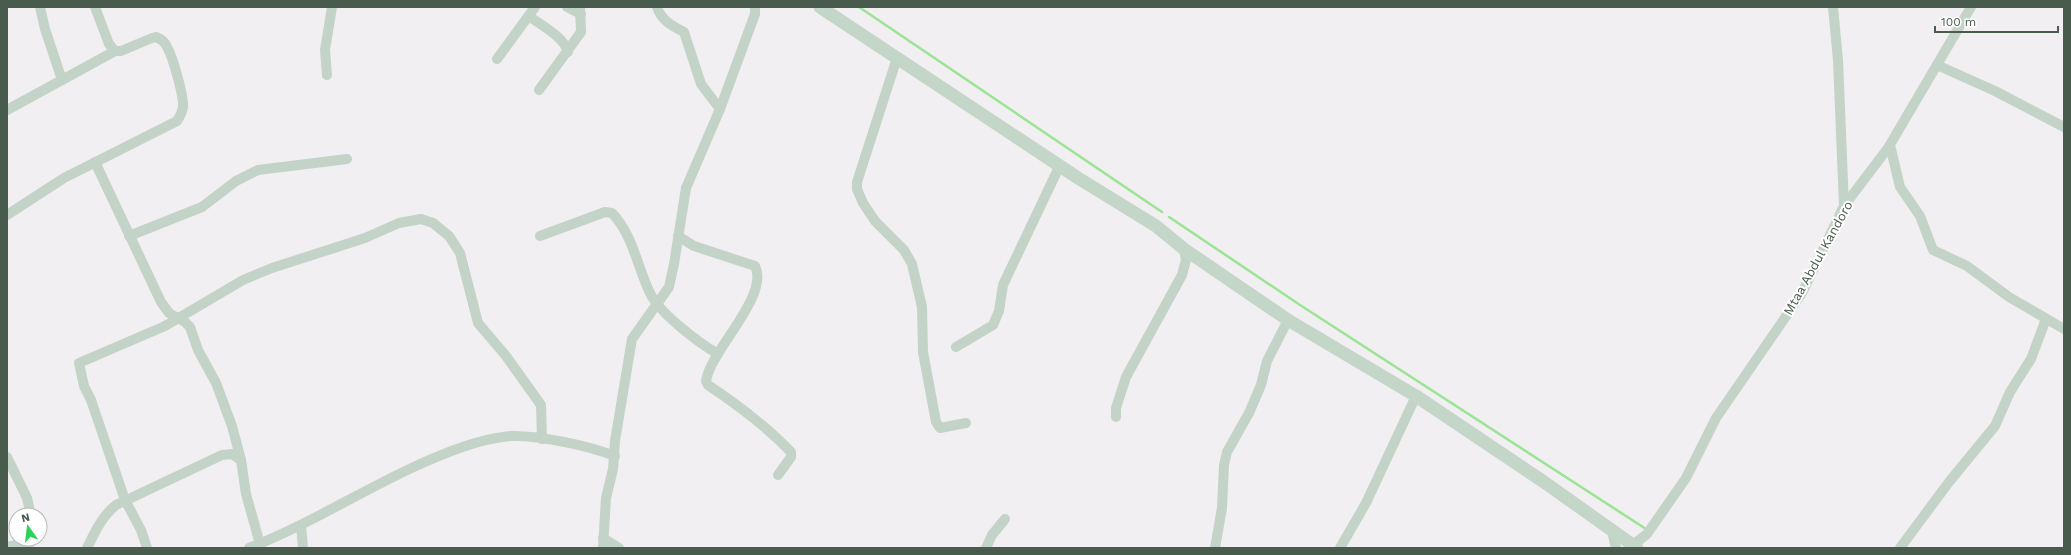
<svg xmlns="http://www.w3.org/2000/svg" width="2071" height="555" font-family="'Work Sans',sans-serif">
	<rect width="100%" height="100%" fill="#f1eff2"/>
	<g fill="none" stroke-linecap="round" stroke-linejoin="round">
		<!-- stream -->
		<g stroke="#9ae493" stroke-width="2.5">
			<polyline points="859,7 1162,212"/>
			<polyline points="1169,217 1300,305 1646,529"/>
		</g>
		<!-- minor -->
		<g stroke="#c4d3c7" stroke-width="10">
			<polyline points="40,7 45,29 62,80"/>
			<polyline points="567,7 581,14"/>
			<path d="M657,7C661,20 672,26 684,32L701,84L720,109"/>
			<polyline points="1833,7 1838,60 1844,206"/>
			<path d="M529,16C542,26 563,36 568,52"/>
			<polyline points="897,58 857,182 857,189 863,203 875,221 904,250 912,264 922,307 923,352 936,422 940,428 966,423"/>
			<polyline points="497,59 535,7"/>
			<polyline points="1937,65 1995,91 2064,127"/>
			<polyline points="327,75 325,50 332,7"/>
			<polyline points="539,90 581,32 580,7"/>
			<polyline points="7,110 115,51"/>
			<polyline points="1890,145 1900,187 1920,216 1933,250 1967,266 2009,297 2064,329"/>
			<polyline points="95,162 161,302 169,313 185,322 190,327 198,350 216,383 232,426 241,460 246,494 260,544"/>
			<path d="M7,215L64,178L177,121C180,117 182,113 183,107C184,97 173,57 167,47C165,42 161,39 156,37L152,38L121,51H115L109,44L95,7"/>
			<polyline points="129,236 202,207 236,181 258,170 347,159"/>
			<path d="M540,236L605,212L612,213C633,235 637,266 650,293C659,313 699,343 718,354"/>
			<path d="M678,236L694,246L755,266C770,296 710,351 706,381L708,385C738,405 766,426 791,452V457L778,475"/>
			<polyline points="956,347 993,325 999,311 1003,285 1060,165"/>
			<polyline points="1116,417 1116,408 1126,377 1182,275 1186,260 1184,249"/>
			<polyline points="7,457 27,498 31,515"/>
			<polyline points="301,525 303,548"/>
			<polyline points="1612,531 1616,548"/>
			<polyline points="603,538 619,548"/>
			<polyline points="1633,545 1647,534 1686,478 1716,418 1802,293 1844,206 1888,148 1971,7"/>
			<polyline points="7,547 31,542"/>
			<path d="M87,548C95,532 102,516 116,505L222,455L232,454L241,460"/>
			<polyline points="147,548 141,530 125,500 91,400 84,386 79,363 165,326 243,280 272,268 365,238 399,223 421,219 433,223 449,236 460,253 478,323 506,356 541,405 542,439"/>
			<path d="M249,548C308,525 361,491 418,465C447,452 479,439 511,436C539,435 589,446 615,456"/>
			<polyline points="603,548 606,498 613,469 615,441 632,339 669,287 674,264 686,188 720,109 755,14 755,7"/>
			<polyline points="986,548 992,535 1005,519"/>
			<polyline points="1215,548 1222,508 1224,465 1227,452 1249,413 1261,385 1267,361 1288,320"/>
			<polyline points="1340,548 1366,503 1416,396"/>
			<polyline points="1900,548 1949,482 1995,426 2010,392 2031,359 2046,319"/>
		</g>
		<!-- secondary -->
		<polyline stroke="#c4d6c8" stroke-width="13" points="820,7 1078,178 1156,226 1184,249 1288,320 1416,396 1544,482 1637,548"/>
	</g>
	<g text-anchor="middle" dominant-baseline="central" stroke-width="4" stroke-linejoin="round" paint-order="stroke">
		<!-- street labels -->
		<g font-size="13" fill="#495b4c" stroke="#fff">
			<text transform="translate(1818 258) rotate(-61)">Mtaa Abdul Kandoro</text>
		</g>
	</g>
	<!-- border -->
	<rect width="2071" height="555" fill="none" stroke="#495b4c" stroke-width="16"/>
	<!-- north arrow -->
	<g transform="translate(28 527) rotate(346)"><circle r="19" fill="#ffffff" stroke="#b6bdb7"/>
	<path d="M0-3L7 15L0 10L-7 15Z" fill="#2ad257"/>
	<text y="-6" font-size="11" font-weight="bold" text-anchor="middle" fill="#495b4c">N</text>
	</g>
	<!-- scale -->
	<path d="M1935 26v6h123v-6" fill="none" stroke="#495b4c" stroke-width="2"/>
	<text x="1941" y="26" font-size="12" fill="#495b4c" stroke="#ffffff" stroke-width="3" paint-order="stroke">100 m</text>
</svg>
